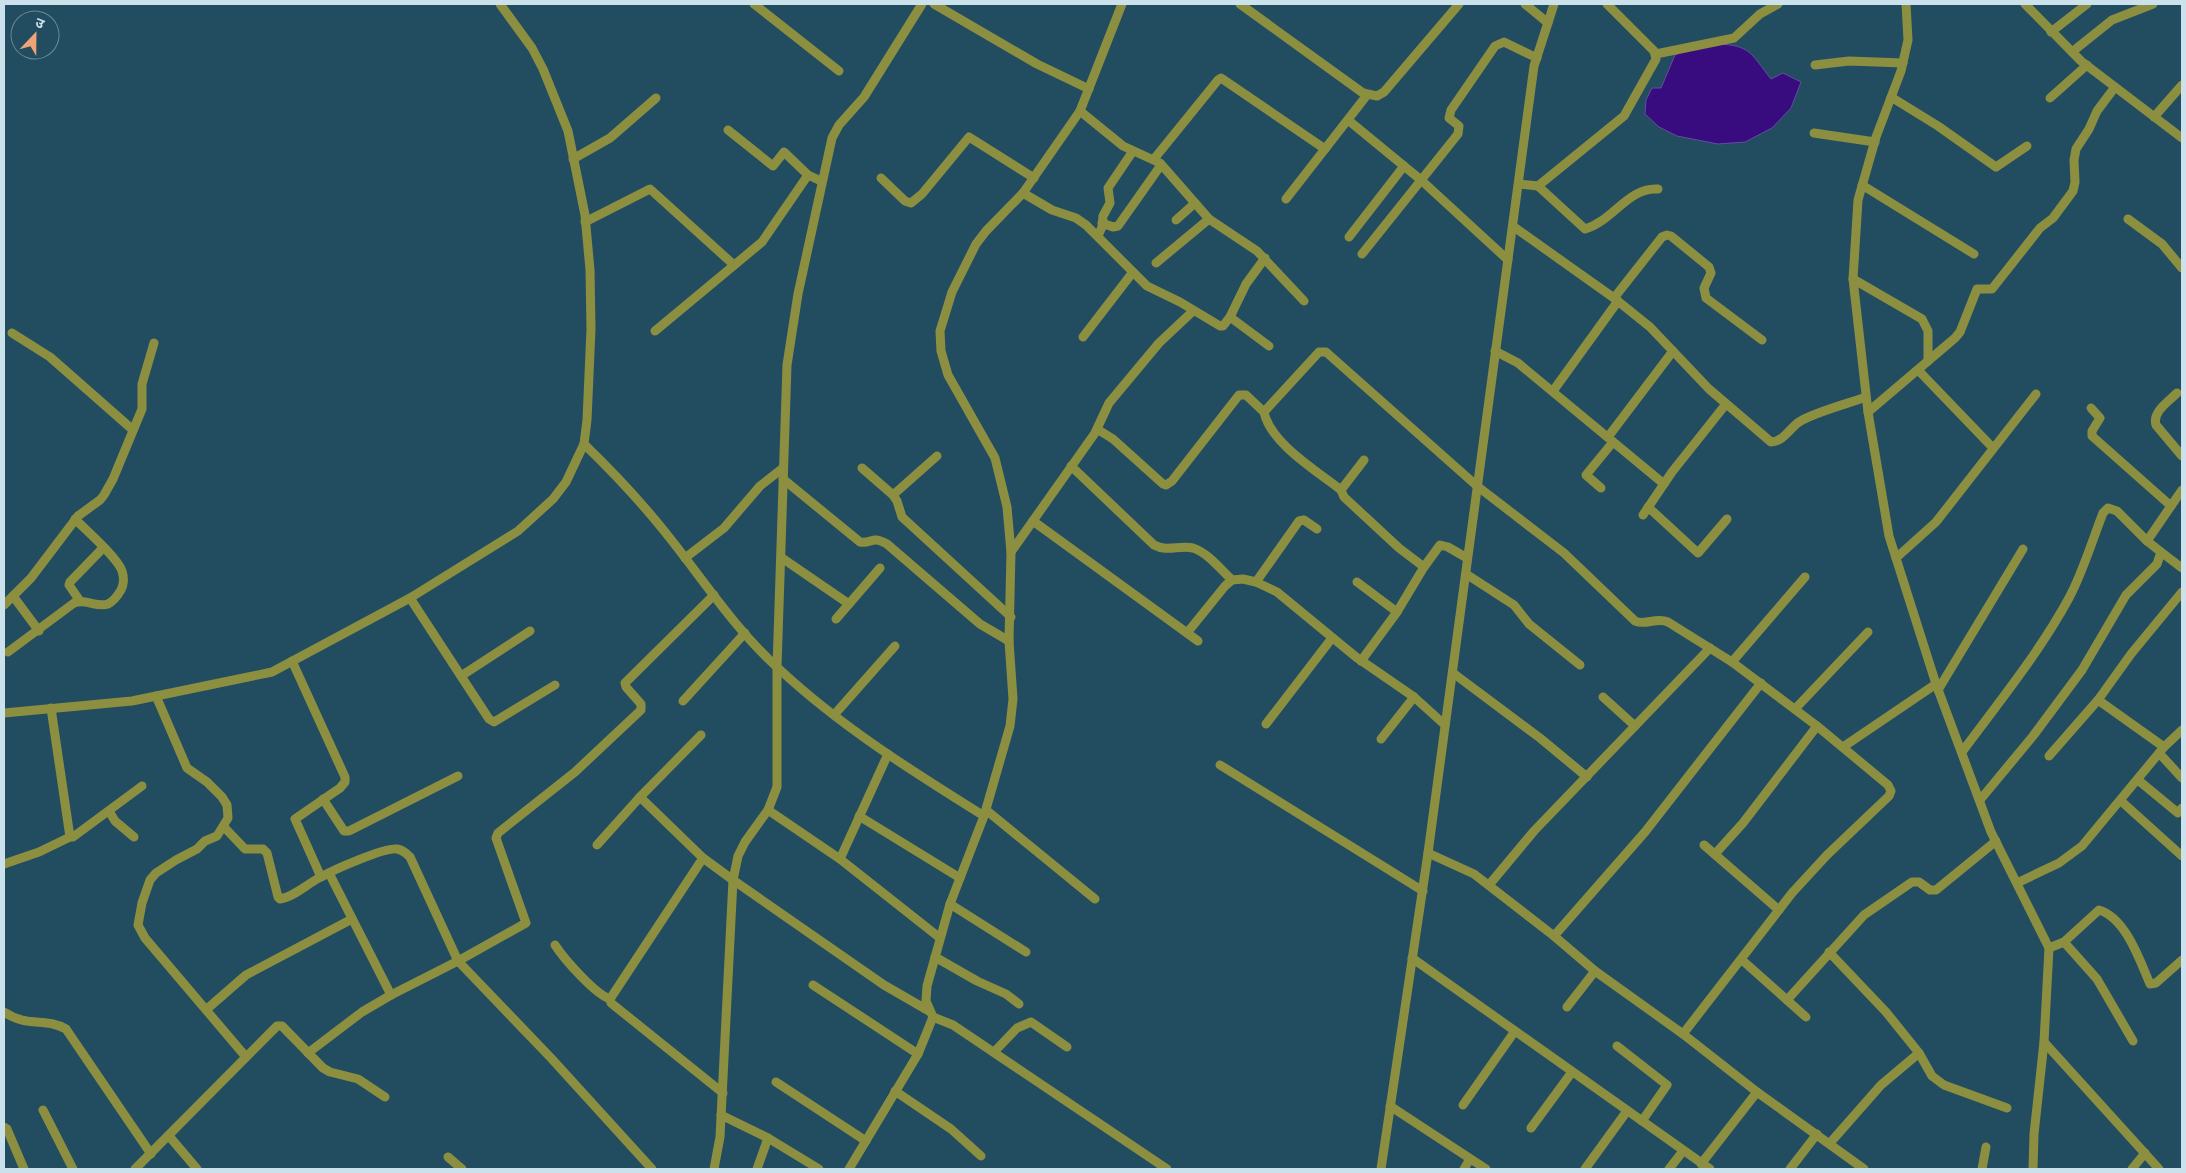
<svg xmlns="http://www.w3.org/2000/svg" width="2186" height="1173" font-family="'IBM Plex Sans','Noto Sans Devanagari',sans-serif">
	<rect width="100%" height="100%" fill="#224d60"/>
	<!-- water -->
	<path fill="#380c7f" stroke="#644ca0" d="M1717,44C1751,45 1751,54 1771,79L1783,73L1801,82L1791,108L1772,128L1745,142L1718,144L1677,136L1659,127L1645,114L1646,100L1652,88H1661L1675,55L1691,47Z"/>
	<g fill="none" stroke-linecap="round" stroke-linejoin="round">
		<!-- minor -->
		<g stroke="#8d8f40" stroke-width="9">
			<polyline points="754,4 839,71"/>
			<polyline points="934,4 1037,64 1089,89"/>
			<polyline points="1240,4 1363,93 1377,96 1384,92 1459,4"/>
			<polyline points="1525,4 1548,23"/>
			<polyline points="1906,4 1908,40 1901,71 1876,137 1858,200 1853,279 1868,412 1889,536 1936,684 1991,832 2049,948 2044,1042 2034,1134 2033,1169"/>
			<polyline points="2025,4 2081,61 2182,138"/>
			<polyline points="2051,32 2087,4"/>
			<polyline points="2072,52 2112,20 2153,4"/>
			<polyline points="1656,54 1734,38 1760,14 1778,4"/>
			<polyline points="1815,65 1849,61 1903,63"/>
			<polyline points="1891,97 1938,126 1996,167 2027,146"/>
			<polyline points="2050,98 2087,65"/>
			<polyline points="1080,111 1123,146 1160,163 1209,219 1257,251 1304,301"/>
			<polyline points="2154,117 2182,85"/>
			<polyline points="1348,120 1421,180 1508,260"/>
			<polyline points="728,130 773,166 784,152 808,175 821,181"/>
			<polyline points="1814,133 1875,142"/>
			<polyline points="573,159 610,138 656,98"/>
			<polyline points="1154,159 1218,80 1221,78 1325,149"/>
			<polyline points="881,178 905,201 911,203 922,194 969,137 1034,178"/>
			<polyline points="1520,184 1538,186 1624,116 1656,59 1654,51 1607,4"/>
			<polyline points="1862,185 1974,254"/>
			<path d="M1538,186L1585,229C1613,221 1628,187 1658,189"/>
			<polyline points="1023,193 1052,210 1076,218 1086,225 1147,286 1180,302 1220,326 1223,326 1230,317 1269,346"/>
			<polyline points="1286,199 1367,95"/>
			<polyline points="2128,219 2162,244 2182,268"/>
			<polyline points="1176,220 1195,203"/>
			<polyline points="585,222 650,189 734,265"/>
			<polyline points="1102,223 1113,227 1118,226 1161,165"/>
			<path d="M1514,227L1614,298L1650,327L1709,389L1771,442C1784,441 1789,429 1799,422C1812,413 1850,403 1866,397"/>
			<polyline points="1098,236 1102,227 1103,216 1110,203 1108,188 1133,151"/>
			<polyline points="1349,237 1404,166"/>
			<polyline points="1362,254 1458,134 1459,126 1449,118 1451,110 1495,46 1504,42 1537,58"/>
			<polyline points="1156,263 1209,219"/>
			<polyline points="1853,279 1922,319 1928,331 1928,361"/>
			<polyline points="1614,298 1662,237 1667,235 1671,236 1709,267 1711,273 1704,288 1706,298 1762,340"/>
			<polyline points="1230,317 1246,284 1265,258"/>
			<polyline points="655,331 762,242 808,175"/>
			<polyline points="12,333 50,357 133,430"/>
			<polyline points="1083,337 1133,272"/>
			<polyline points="1495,351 1518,363 1664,484"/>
			<polyline points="1918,370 1993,448"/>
			<polyline points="1553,391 1618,301"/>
			<path d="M2177,393C2168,402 2152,412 2156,425L2182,456"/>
			<polyline points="2091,408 2100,418 2092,431 2092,436 2171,506"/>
			<path d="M1264,412C1270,443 1317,471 1341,490"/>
			<polyline points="1868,412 1955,338 1960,332 1977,289 1992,289 2040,228 2053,218 2073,191 2075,182 2074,160 2076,149 2089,129 2097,111 2115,87"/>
			<path d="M1097,429L1113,439L1163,484L1166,485L1172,481L1239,395H1246L1264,412L1319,352H1326L1477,486L1564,553L1635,621C1645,626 1656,617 1668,622L1732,662L1817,726L1888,785L1891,791L1889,796L1827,855L1792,893L1683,1034"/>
			<polyline points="1608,437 1673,351"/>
			<path d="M584,444C614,473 643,504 669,537C704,581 736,630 778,668C840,726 912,771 984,816L950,904L927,986L926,1001L933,1017L953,1025L1167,1169"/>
			<polyline points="1364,460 1341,490 1344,497 1399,548 1424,567 1440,545 1448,547 1467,558"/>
			<path d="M1071,466L1154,545C1167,552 1179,545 1193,548C1207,552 1221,570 1232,580"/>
			<polyline points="862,468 893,495 897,501 902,517 1011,617"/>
			<path d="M783,479L860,542C873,544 871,535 887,544L980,624L1009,641"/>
			<polyline points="1601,488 1586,475 1613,442"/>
			<polyline points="893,495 937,456"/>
			<polyline points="1648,507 1698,553 1727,519"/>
			<polyline points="1643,515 1672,472 1726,404"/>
			<polyline points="1033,521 1198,641"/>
			<polyline points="1011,552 1095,433 1109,403 1159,343 1193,311"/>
			<polyline points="2161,552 2182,568"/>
			<polyline points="685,558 724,528 760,486 783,468"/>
			<polyline points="782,558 849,604"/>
			<polyline points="1896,558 1936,522 2036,394"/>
			<polyline points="1466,574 1514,605 1529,624 1580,665"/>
			<polyline points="1256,582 1299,521 1304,520 1317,529"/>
			<polyline points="1357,582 1397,612 1361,661"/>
			<polyline points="13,596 39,631"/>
			<polyline points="410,598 489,719 494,722 555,685"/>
			<polyline points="80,601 69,585 70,582 103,548"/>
			<polyline points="4,605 31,578 78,516 100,500 104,495 113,479 142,409 142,384 154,343"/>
			<polyline points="1397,612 1424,567"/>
			<polyline points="836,619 880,568"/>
			<polyline points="1187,633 1225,586 1232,580 1243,579 1256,582 1277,592 1356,657 1414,697 1445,725"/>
			<path d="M8,652L74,603C86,598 96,608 108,604C114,601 118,595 121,590C124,584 124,577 122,571C118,558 86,530 75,519"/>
			<polyline points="292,661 345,777 345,782 340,788 295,819 321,877"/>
			<polyline points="1732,662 1805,577"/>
			<polyline points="1453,673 1540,738 1587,777"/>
			<polyline points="461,676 530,631"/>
			<polyline points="1938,690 2023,549"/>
			<polyline points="156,696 187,768 207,782 222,797 227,805 228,818 217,836 205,841 197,849 176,860 156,873 150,880 142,903 138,925 145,938 246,1057"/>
			<polyline points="1603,697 1635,726"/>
			<polyline points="2098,700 2164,747"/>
			<polyline points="683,701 745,633"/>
			<polyline points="51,708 70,837 73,837 142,786"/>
			<polyline points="1795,709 1868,632"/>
			<polyline points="4,713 132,701 272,672 410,598 518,531 553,499 566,482 584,444 587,420 591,329 590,270 585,215 568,131 543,69 532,48 500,4"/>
			<polyline points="834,715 895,646"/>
			<polyline points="1266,724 1332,638"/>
			<polyline points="1381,739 1414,697"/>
			<polyline points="1843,747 1936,684"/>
			<path d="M1962,752C1999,702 2039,653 2069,598C2083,572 2092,541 2103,513L2108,508L2117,511L2147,541L2182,490"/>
			<polyline points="2159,753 2182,778"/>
			<polyline points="2049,756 2098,700 2131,654 2182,592"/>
			<polyline points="1220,765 1423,891"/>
			<polyline points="2138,780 2178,813 2182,808"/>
			<polyline points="640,797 703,858 733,880 884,985 929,1011"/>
			<polyline points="323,799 344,831 349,831 458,776"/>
			<polyline points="1980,800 2033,736 2082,670 2126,595 2157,564 2161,552 2147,541"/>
			<polyline points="2121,801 2182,856"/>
			<polyline points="768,810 840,859 940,938"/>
			<polyline points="986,810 1095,899"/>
			<polyline points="109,811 115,821 134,837"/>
			<polyline points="859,816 960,878"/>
			<polyline points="984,816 1010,726 1013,699 1009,641 1011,552 1007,507 995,458 948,375 941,351 940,331 952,292 976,244 986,231 1023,193 1080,111 1122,4"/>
			<path d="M224,827L245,849H263L267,853L278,897L280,899C294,897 308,883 321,877C333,870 385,847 397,849C403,850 406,853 410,857L458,961L551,1058L652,1169"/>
			<polyline points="597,845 640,797 701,735"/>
			<polyline points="1704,845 1779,910"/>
			<polyline points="1428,853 1474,874 1554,936 1645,832 1761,683"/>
			<polyline points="1715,854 1743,823 1817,726"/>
			<polyline points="703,858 610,999 611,1003 723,1093"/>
			<polyline points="840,859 888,754"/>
			<polyline points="4,864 39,852 70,837"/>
			<polyline points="329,873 391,995"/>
			<polyline points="2017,883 2059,863 2082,846 2164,747 2182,730"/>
			<polyline points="1489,885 1534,831 1710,648"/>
			<polyline points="950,904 1026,952"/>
			<polyline points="1554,936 1595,971 1683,1034 1757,1092 1864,1169"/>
			<polyline points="2064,942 2097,979 2133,1041"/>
			<path d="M555,945C564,959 595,994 610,999"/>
			<path d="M2049,948L2064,942L2099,910C2126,918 2140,961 2150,984L2156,983L2182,960"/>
			<polyline points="1829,952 1886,1012 1919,1053 1881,1085 1830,1143"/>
			<polyline points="935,957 977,981 1006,994 1019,1004"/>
			<polyline points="1412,958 1710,1169"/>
			<polyline points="1742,960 1806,1017"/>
			<polyline points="813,985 918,1054"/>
			<polyline points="1787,1000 1864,915 1912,882 1919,882 1930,890 1936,890 1996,841"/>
			<polyline points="1567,1007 1595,971"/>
			<polyline points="207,1009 246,975 352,919"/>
			<path d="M4,1012C28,1028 45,1017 66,1029L151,1154"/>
			<polyline points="2044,1042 2159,1169"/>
			<polyline points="1617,1046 1667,1085 1642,1121"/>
			<polyline points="994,1052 1017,1028 1031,1022 1067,1047"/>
			<polyline points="308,1053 362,1012 391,995 458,961 526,923 496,838 498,833 575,772 641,710 641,704 626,687 625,683 714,595"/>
			<polyline points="1919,1053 1932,1076 1944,1085 2007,1108"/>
			<polyline points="776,1082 866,1141"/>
			<polyline points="895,1091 951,1129 981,1156"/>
			<polyline points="1463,1105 1515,1031"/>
			<polyline points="1390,1106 1486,1169"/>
			<polyline points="43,1110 73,1169"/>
			<polyline points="721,1115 768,1138 819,1169"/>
			<polyline points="4,1127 7,1129 24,1169"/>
			<polyline points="1531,1128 1572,1072"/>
			<polyline points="169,1136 197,1169"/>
			<polyline points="448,1157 462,1169"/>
			<polyline points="1701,1164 1757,1092"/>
			<polyline points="135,1169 277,1026 282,1026 323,1068 330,1072 358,1079 385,1097"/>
			<polyline points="714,1169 720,1137 733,880 738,856 745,842 768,810 777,787 777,667 787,365 798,294 832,138 839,125 864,97 922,4"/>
			<polyline points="757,1169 768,1138"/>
			<polyline points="849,1169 918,1054 933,1017"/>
			<polyline points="1381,1169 1428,853 1534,66 1554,4"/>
			<polyline points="1464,1169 1470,1159"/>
			<polyline points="1585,1169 1627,1111"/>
			<polyline points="1669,1169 1683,1151"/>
			<polyline points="1790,1169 1817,1134"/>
			<polyline points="1982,1169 1986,1147"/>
			<polyline points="2132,1169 2145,1153"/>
		</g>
	</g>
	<!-- border -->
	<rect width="2186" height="1173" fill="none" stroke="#cbe2ed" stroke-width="10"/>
	<!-- north arrow -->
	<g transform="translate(35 35) rotate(22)"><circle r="24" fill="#224d60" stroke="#668998"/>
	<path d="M0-4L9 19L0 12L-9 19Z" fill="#efa378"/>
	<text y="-8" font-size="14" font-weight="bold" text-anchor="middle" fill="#cbe2ed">उ</text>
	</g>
</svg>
